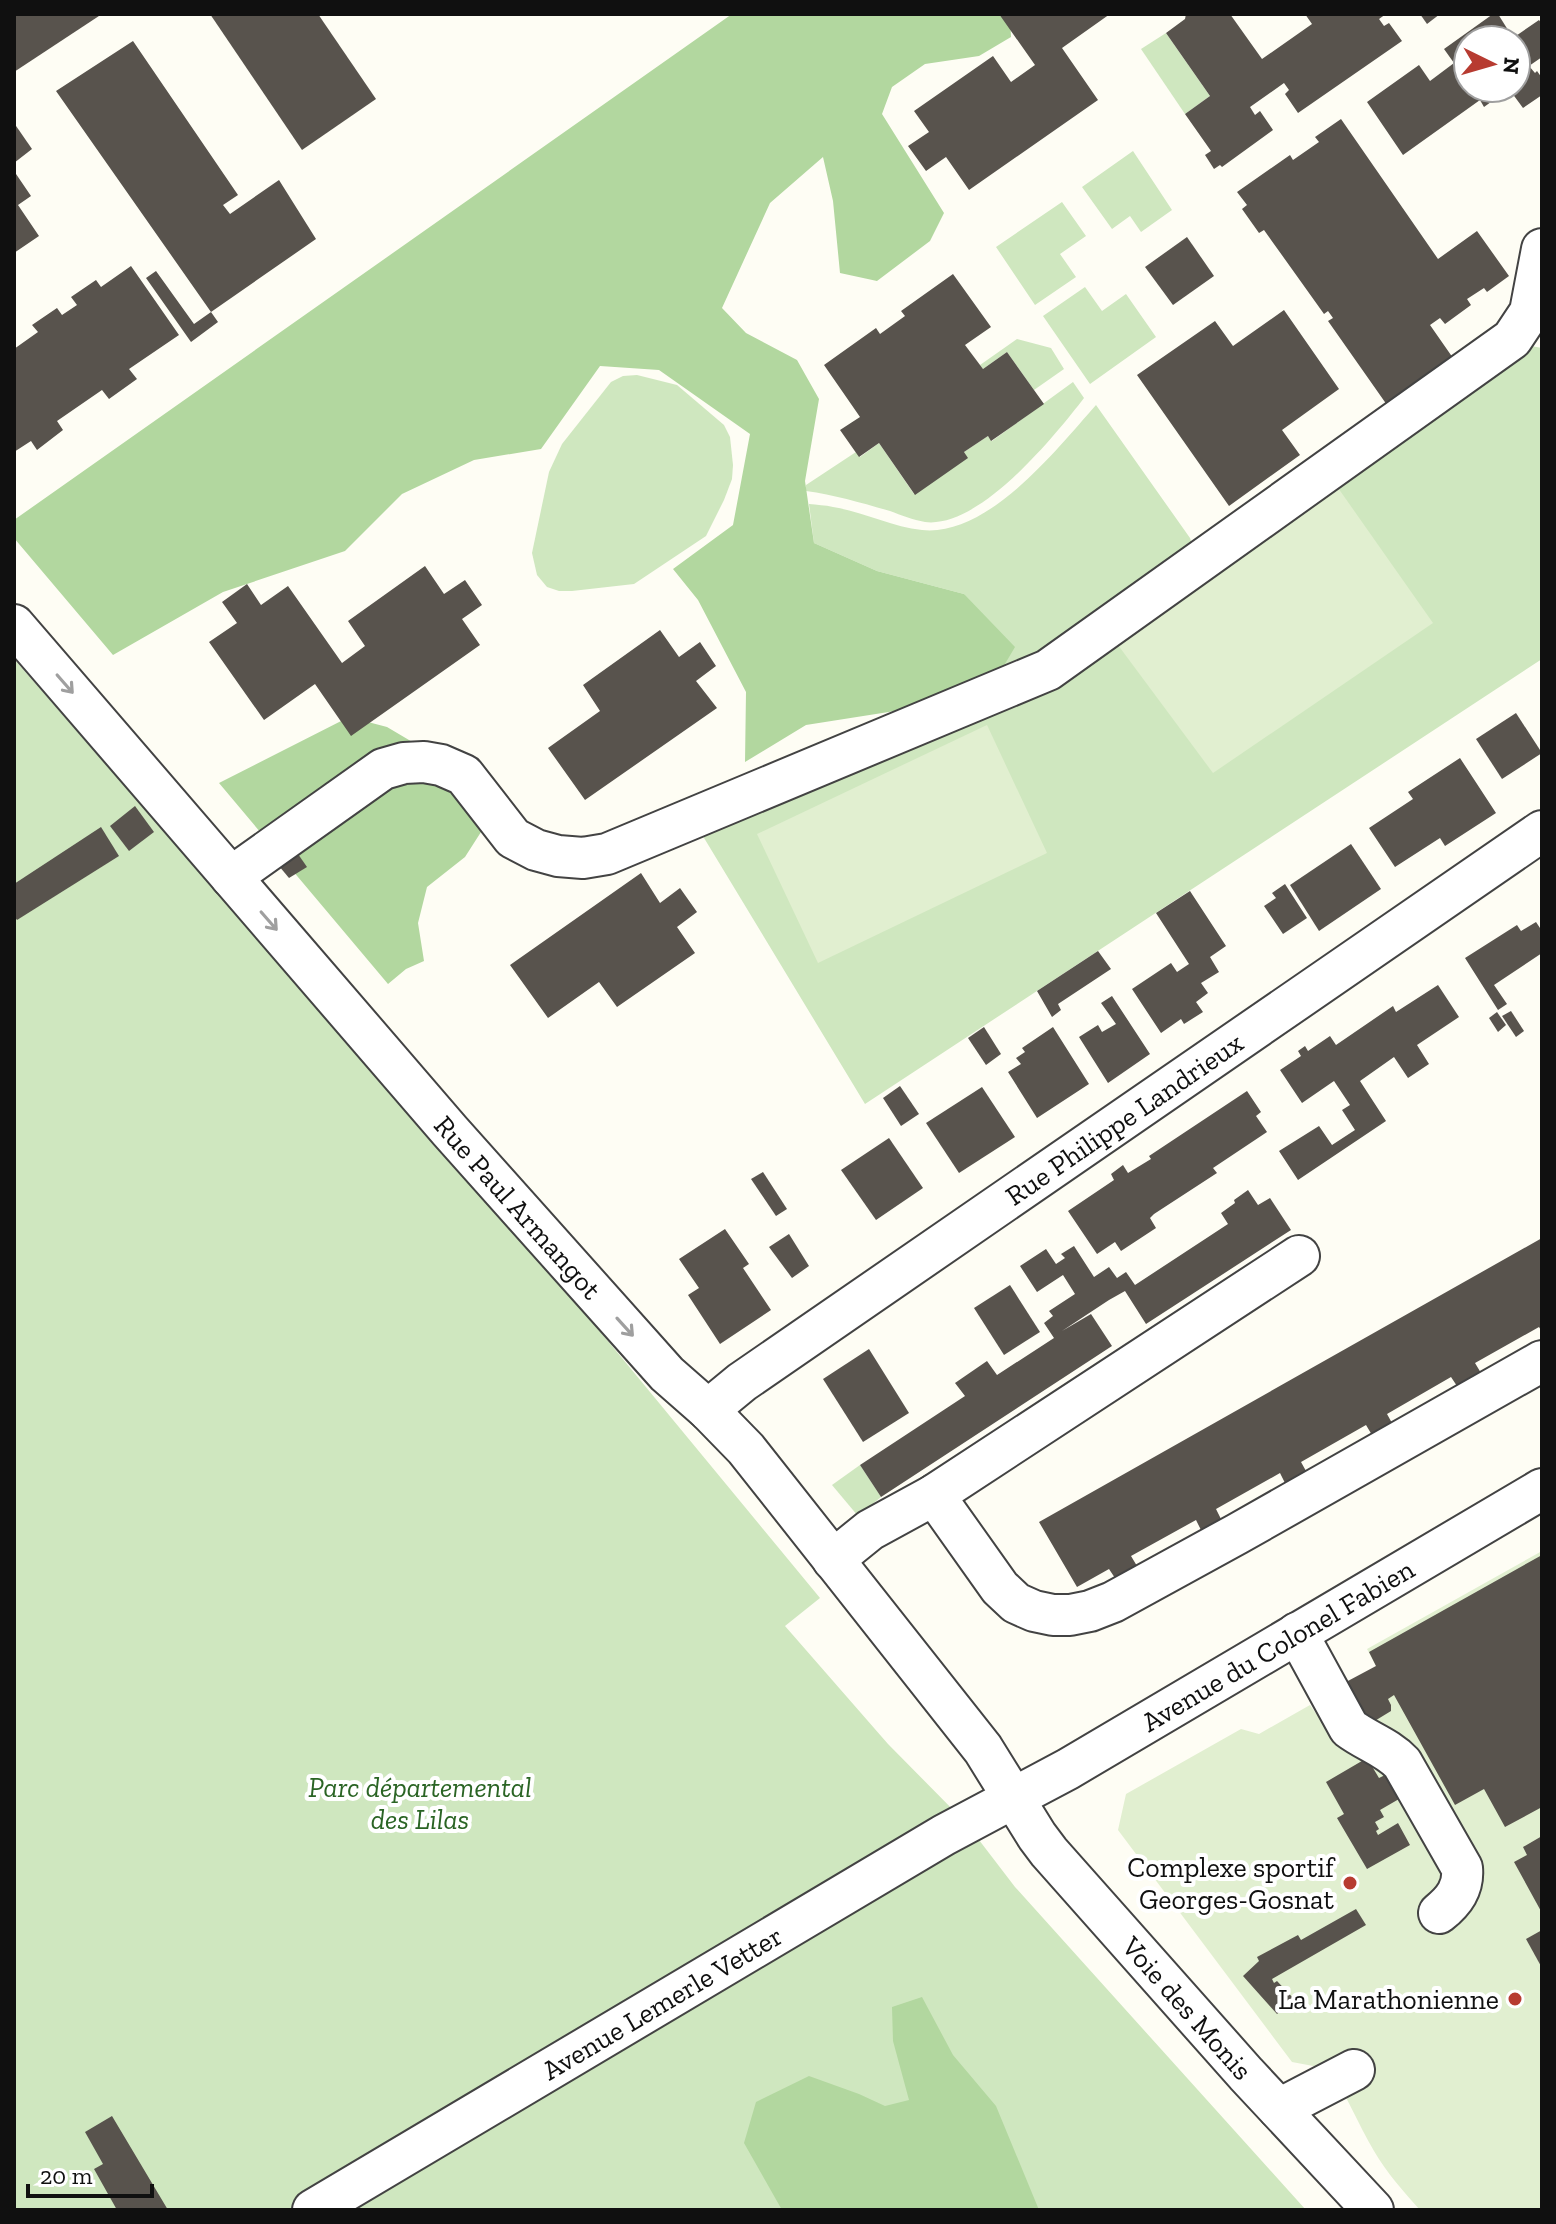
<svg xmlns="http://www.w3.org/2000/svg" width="1556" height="2224" font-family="'Zilla Slab',serif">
	<rect width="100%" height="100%" fill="#fefdf4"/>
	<!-- green -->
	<g fill="#cfe7bf">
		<polygon points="1166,33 1210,96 1185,114 1141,49"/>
		<polygon points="1133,151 1172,210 1141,232 1130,216 1112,229 1082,187"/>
		<polygon points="1062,202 1086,236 1060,254 1076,277 1035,305 996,247"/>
		<polygon points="1085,287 1102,311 1126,294 1156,337 1090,384 1043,316"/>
		<polygon points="1017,339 1051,348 1064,369 1034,390 1007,352 983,369 980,365"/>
		<polygon points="1531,346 1542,348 1542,659 865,1104 698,828 1015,698 1336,486"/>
		<polygon points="637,375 677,385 724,425 730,437 733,465 732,479 724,500 706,536 634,584 572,591 559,591 547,587 537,575 532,553 549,472 562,444 611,382 623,376"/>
		<path d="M1073,382L1084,398C1054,437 979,529 925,522C913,520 901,515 890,511C862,503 835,495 806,491V485L856,452L860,457L879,443L914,494L967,458L964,452L988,436L992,441Z"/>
		<path d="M1096,405L1190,538L1192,544L1052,643L999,674L964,594L877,571L814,543L809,504C817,505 825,505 833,507C864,512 892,527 922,530C988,537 1056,450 1096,405Z"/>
		<polygon points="14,659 598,1329 820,1598 785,1626 888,1744 966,1823 1015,1887 1306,2210 14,2210"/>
		<polygon points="860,1465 881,1497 858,1516 832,1485"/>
	</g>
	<!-- forest -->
	<g fill="#b2d79f">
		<polygon points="732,14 1010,14 1011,37 979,56 925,64 892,87 882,114 944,213 930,241 877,281 840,273 833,201 823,157 770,203 722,308 746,333 797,360 819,399 805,481 814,543 877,571 964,594 1015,647 999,674 895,711 806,725 745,762 746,692 698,600 673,569 733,525 750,434 659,370 600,366 541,449 474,460 402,494 345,551 223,592 113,655 14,538 14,520"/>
		<polygon points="349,717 387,727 480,782 481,832 465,857 427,887 418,923 424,961 406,969 388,984 219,783"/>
		<polygon points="922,1997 953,2055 996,2106 1039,2210 782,2210 744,2143 756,2102 809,2076 859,2094 885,2106 909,2100 893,2041 892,2007"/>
	</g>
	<!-- pitch -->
	<g fill="#e1efd0">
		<polygon points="1336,485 1433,623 1213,773 1115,641"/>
		<polygon points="987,725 1047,853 818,963 757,834"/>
		<path d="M1542,1551V2210H1420C1404,2192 1386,2172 1374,2151C1358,2124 1347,2095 1329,2069L1292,2062L1118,1830L1126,1794L1241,1729L1259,1734L1310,1705L1319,1718L1354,1698L1376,1666L1367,1649Z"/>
	</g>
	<!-- building -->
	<g fill="#58534d">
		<polygon points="14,14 102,14 14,72"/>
		<polygon points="210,14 318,14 376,99 302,150"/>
		<polygon points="999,14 1110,14 1062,48 1098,100 969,190 946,157 926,171 908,146 929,132 914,111 993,56 1011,82 1035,65"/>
		<polygon points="1186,14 1230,14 1262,59 1312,24 1305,14 1386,14 1379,19 1384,26 1389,23 1402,41 1298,113 1285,94 1289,90 1284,83 1250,107 1255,115 1260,111 1273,130 1222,167 1220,165 1214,169 1205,155 1211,151 1185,114 1210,96 1166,33 1185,19"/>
		<polygon points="1420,14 1440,14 1427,24"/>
		<polygon points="1493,14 1498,14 1508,30 1503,33 1508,40 1468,40 1468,88 1516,88 1516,40 1510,40 1539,20 1542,24 1542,57 1529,66 1535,73 1537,71 1542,78 1542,95 1523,108 1509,89 1484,107 1480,100 1403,155 1367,102 1419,65 1430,81 1454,63 1444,49"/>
		<polygon points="133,41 238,195 223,205 230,214 279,180 316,239 211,312 56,91"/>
		<polygon points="1341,119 1438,259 1477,231 1509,276 1487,292 1484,288 1467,299 1471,305 1445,324 1440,318 1430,325 1453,358 1387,405 1328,321 1333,318 1328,311 1324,314 1264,230 1259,233 1242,209 1247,205 1237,192 1290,155 1293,160 1319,142 1315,137"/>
		<polygon points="14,123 32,149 14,163"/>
		<polygon points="14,171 31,196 18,205 39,236 14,253"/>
		<polygon points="1187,237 1214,276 1173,305 1145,267"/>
		<polygon points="131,266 179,335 129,369 137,379 109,399 102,390 57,421 63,430 37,450 31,441 14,452 14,349 38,332 32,325 57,308 62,315 77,305 71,297 96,280 101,287"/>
		<polygon points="156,271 194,324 211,312 218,322 191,342 146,278"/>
		<polygon points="953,274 991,327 965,345 983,369 1007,352 1044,404 991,441 988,436 964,452 968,458 915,495 879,443 859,457 840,430 860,417 824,365 876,328 880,334 905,316 901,311"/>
		<polygon points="1284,310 1339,389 1282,430 1300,455 1229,506 1137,375 1215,321 1233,346"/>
		<polygon points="425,566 444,594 465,580 482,605 462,619 480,645 351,736 315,684 264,720 209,642 237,623 222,602 247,584 261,605 288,586 342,663 365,646 348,621"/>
		<polygon points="660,630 679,657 700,642 716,666 696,681 717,708 585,800 548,748 600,711 583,685"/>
		<polygon points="1516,713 1542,753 1502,779 1476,739"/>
		<polygon points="1460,758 1496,813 1445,846 1440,838 1395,867 1369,828 1413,799 1408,792"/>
		<polygon points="135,806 154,832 129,851 110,826"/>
		<polygon points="101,827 119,856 17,920 14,916 14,884"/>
		<polygon points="1351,844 1381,889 1319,931 1290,885"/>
		<polygon points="298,854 307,867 289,878 279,866"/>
		<polygon points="641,873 660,903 680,888 697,912 677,927 695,953 617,1007 599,982 548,1018 510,965"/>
		<polygon points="1285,884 1307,918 1283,934 1264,906 1276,898 1272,893"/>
		<polygon points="1190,891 1226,946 1210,957 1219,972 1201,983 1208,993 1196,1002 1203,1012 1184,1024 1181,1019 1161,1033 1132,989 1171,963 1177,972 1189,964 1156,913"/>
		<polygon points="1536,922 1542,931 1542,953 1494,985 1507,1004 1498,1010 1465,958 1517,925 1521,931"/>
		<polygon points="1098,951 1111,969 1058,1004 1061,1010 1052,1017 1037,991"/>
		<polygon points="1438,985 1459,1017 1417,1045 1429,1064 1408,1078 1394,1057 1360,1081 1386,1121 1298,1180 1279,1151 1319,1126 1332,1145 1355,1130 1342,1110 1350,1105 1334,1081 1302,1103 1280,1070 1301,1056 1298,1051 1305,1046 1308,1051 1330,1036 1336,1045 1393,1006 1396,1012"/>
		<polygon points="1112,996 1150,1054 1108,1083 1079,1037 1098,1025 1102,1032 1116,1024 1101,1003"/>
		<polygon points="1511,1011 1524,1031 1516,1037 1502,1016"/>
		<polygon points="1497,1012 1506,1025 1498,1032 1489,1018"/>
		<polygon points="984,1027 1001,1054 986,1065 968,1038"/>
		<polygon points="1053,1027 1089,1084 1037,1118 1008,1072 1021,1064 1016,1058 1025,1052 1022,1048"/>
		<polygon points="900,1086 919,1114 901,1126 883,1098"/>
		<polygon points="982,1087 1015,1137 959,1173 926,1123"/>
		<polygon points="1247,1091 1261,1112 1256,1116 1267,1132 1213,1168 1217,1173 1154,1214 1150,1218 1156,1228 1121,1251 1115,1242 1097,1254 1068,1211 1114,1180 1111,1174 1123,1165 1128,1173 1151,1159 1149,1156"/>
		<polygon points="889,1138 923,1188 876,1220 841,1170"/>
		<polygon points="763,1172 787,1209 776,1216 751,1179"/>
		<polygon points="1248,1190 1258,1205 1270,1198 1291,1230 1146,1324 1125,1291 1109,1300 1062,1331 1091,1314 1112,1346 881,1497 860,1465 965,1396 955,1383 987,1361 997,1375 1054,1338 1044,1323 1053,1316 1049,1311 1075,1294 1063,1275 1037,1292 1020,1266 1046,1249 1056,1264 1065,1258 1061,1254 1074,1246 1094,1277 1109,1267 1117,1278 1126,1272 1135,1285 1228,1224 1221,1213 1235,1203 1234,1200"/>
		<polygon points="725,1229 749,1264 743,1268 771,1310 720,1344 688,1295 699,1288 679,1259"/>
		<polygon points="789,1234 809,1266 792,1278 769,1247"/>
		<polygon points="1542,1238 1542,1332 1539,1327 1475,1363 1481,1373 1457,1386 1451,1377 1387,1414 1392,1423 1372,1435 1366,1425 1301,1462 1306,1471 1285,1483 1280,1473 1216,1509 1221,1519 1201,1530 1196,1520 1131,1556 1137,1566 1115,1578 1109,1569 1077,1587 1039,1522"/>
		<polygon points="1010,1285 1040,1332 1004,1355 974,1308"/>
		<polygon points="869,1349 909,1413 863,1442 823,1379"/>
		<polygon points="1542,1555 1542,1807 1505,1827 1484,1789 1455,1805 1394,1695 1388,1699 1391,1705 1391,1711 1373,1722 1366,1718 1346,1682 1376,1666 1369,1652"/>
		<polygon points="1367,1758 1379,1778 1385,1775 1399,1799 1380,1810 1384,1817 1375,1822 1379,1829 1376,1831 1378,1835 1398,1823 1410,1845 1367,1869 1337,1818 1344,1814 1326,1782"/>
		<polygon points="1542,1836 1542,1913 1514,1862 1527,1855 1523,1847"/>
		<polygon points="1356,1909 1366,1925 1272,1979 1274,1983 1277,1981 1294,1999 1277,2014 1243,1976 1259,1961 1257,1957 1298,1935 1301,1940"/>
		<polygon points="1542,1930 1542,1968 1526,1939"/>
		<polygon points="112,2116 168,2210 117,2210 94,2169 103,2164 85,2132"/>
	</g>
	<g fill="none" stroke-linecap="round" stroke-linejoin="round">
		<defs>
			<g id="minor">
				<path id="s1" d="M14,625L450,1131L667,1374L708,1410L746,1449L983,1749L1037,1836L1049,1852L1246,2074L1373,2210"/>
				<polyline points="231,877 383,769 404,763 424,762 441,765 464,775 513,838 536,850 558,856 583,858 607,854 1048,670 1512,339 1530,312 1542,249"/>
				<path id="s2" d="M708,1410L742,1382L1542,831"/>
				<polyline points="934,1495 1000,1588 1016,1603 1034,1611 1053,1615 1070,1615 1090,1611 1113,1602 1237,1534 1542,1361"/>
				<polyline points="833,1560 870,1530 934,1495 1299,1256"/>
				<path d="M1297,1633L1349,1728C1366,1741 1387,1747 1402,1763L1462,1868C1464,1888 1454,1901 1439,1913"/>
				<polyline points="1279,2109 1354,2070"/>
				<path id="s3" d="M313,2210L944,1835L1068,1769L1542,1489"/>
			</g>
		</defs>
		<!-- minor casing -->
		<use href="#minor" stroke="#434343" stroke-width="44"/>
		<!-- minor -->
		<use href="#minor" stroke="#fff" stroke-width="40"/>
	</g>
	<!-- one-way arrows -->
	<defs><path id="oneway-shaft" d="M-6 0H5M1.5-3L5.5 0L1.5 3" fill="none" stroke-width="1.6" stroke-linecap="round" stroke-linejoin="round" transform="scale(2)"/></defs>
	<g stroke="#9f9f9f">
		<use href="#oneway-shaft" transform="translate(65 684) rotate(49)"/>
		<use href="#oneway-shaft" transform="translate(269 921) rotate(49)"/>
		<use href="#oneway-shaft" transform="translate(625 1327) rotate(48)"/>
	</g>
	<!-- markers -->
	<g fill="#b73b31" stroke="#fff" stroke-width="3">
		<circle cx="1350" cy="1883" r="8"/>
		<circle cx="1515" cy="1999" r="8"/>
	</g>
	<g text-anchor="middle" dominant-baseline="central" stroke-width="8" stroke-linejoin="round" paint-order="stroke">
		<!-- street labels -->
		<g font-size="28" fill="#101010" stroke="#fff">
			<text stroke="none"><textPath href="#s2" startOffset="508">Rue Philippe Landrieux</textPath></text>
			<text stroke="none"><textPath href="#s1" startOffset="770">Rue Paul Armangot</textPath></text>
			<text stroke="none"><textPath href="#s3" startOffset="1118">Avenue du Colonel Fabien</textPath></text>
			<text stroke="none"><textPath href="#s3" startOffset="406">Avenue Lemerle Vetter</textPath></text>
			<text stroke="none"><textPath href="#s1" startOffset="1816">Voie des Monis</textPath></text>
		</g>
		<!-- park labels -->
		<g font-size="28" font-style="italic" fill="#2a6424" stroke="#fff">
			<text x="420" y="1787">Parc départemental<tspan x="420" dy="32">des Lilas</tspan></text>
		</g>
		<!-- poi labels -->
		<g font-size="28" fill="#101010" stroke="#fff" text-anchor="end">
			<text x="1334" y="1867">Complexe sportif<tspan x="1334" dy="32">Georges-Gosnat</tspan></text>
			<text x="1499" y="1999">La Marathonienne</text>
		</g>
	</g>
	<!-- border -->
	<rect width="1556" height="2224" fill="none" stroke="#101010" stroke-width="32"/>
	<!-- north arrow -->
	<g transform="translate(1492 64) rotate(95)"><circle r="38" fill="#ffffff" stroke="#9f9f9f" stroke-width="2"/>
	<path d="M0-6L14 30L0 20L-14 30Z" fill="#b73b31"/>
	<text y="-12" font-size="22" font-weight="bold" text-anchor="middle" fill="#101010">N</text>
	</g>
	<!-- scale -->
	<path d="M28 2184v12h124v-12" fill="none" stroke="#101010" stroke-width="4"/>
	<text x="40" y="2184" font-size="24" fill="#101010" stroke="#ffffff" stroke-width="6" paint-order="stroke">20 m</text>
</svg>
